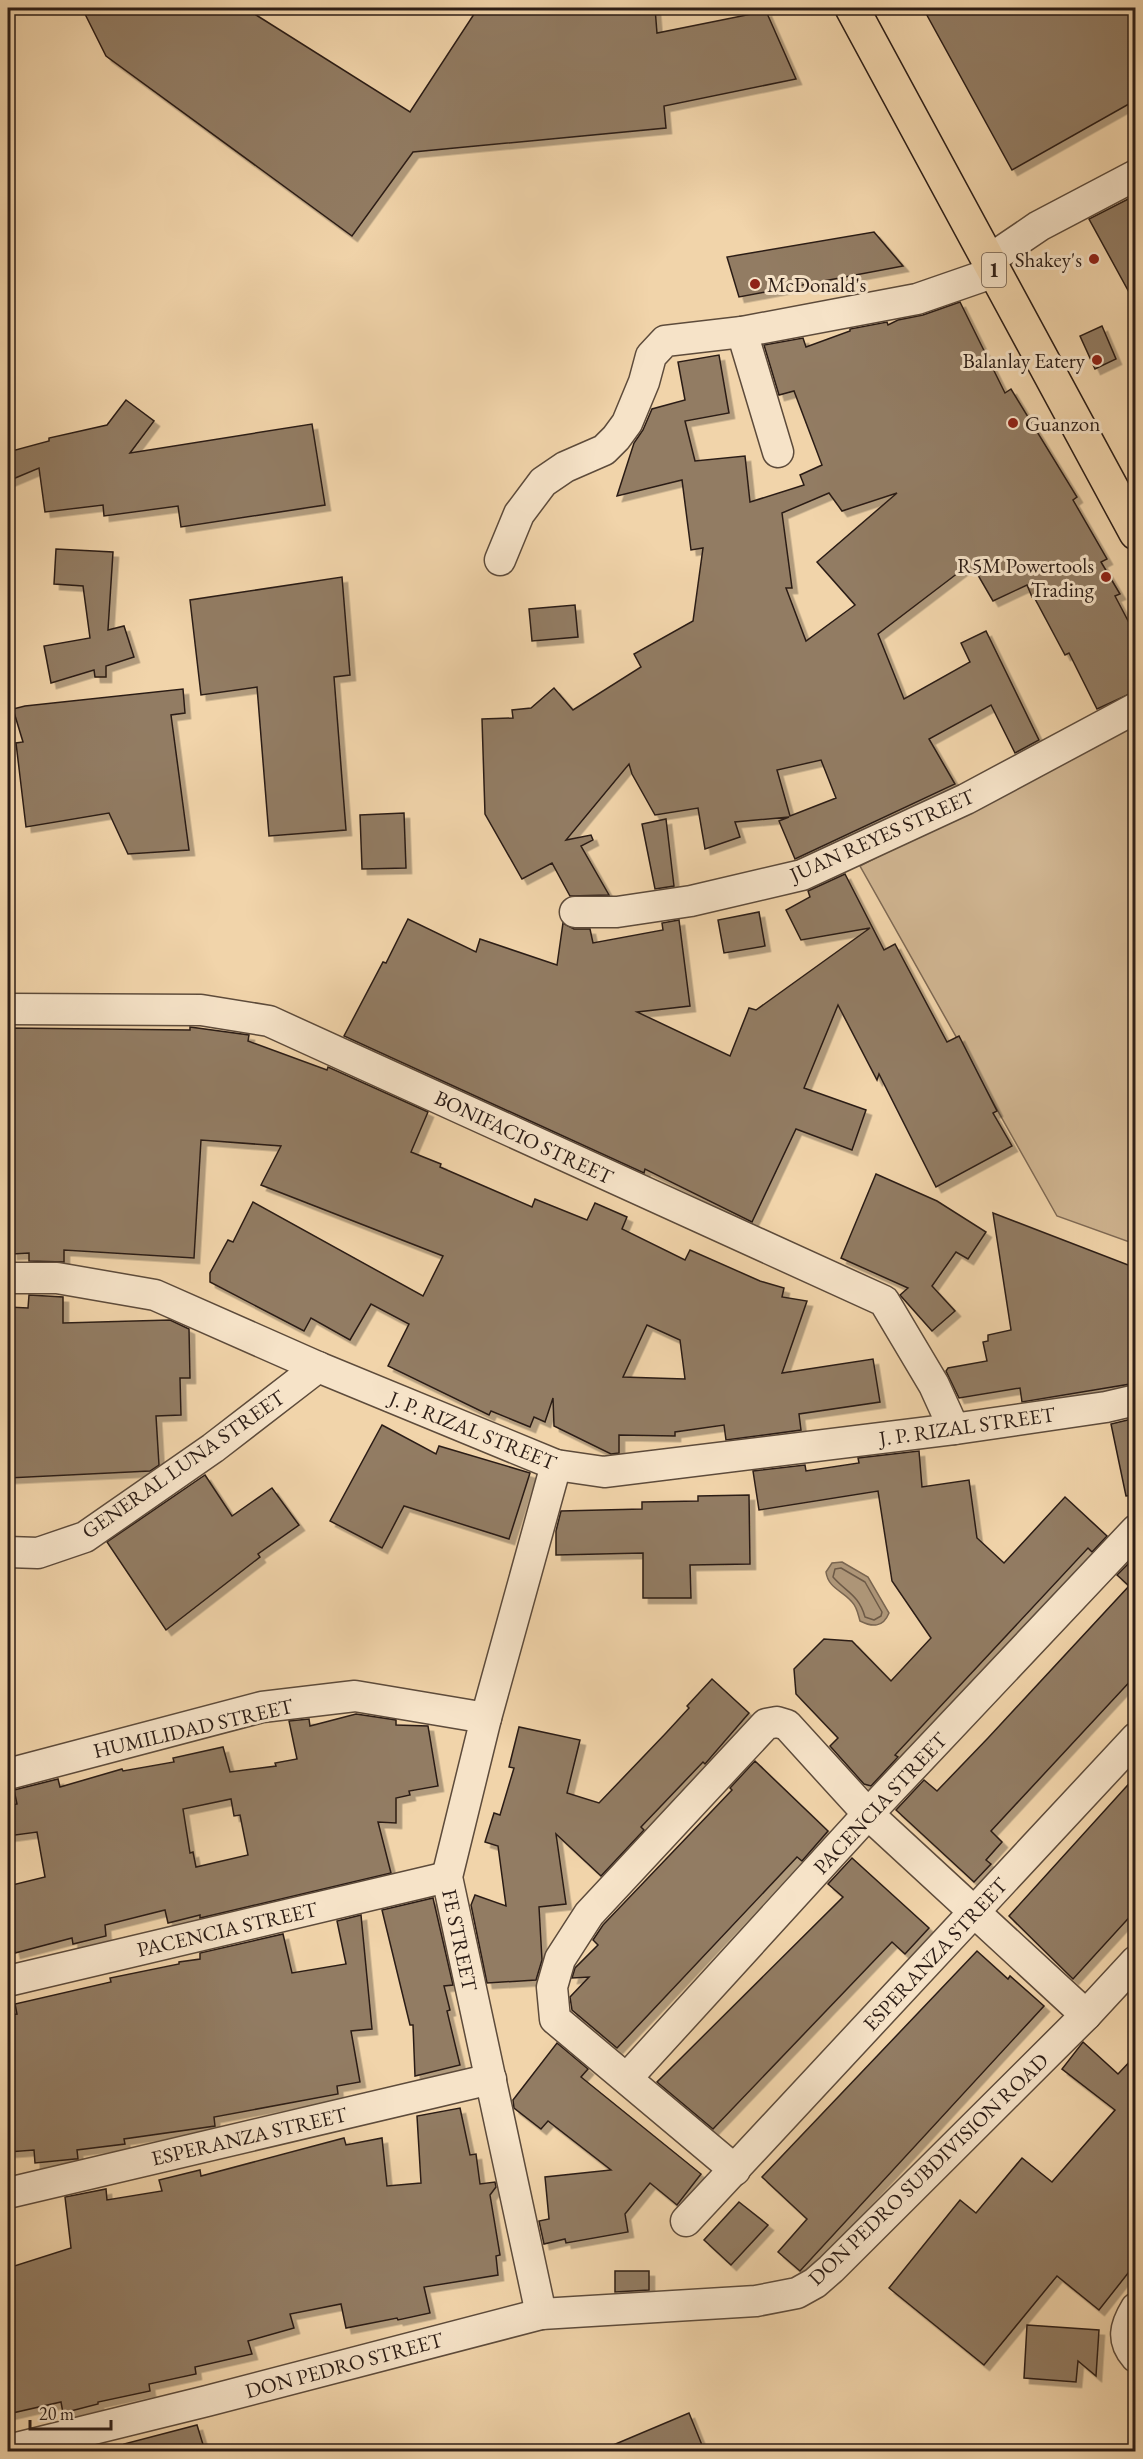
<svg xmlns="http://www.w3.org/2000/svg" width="1143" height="2459" font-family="'EB Garamond',serif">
	<defs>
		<filter id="shadow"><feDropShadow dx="5.5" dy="5.5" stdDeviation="0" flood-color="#0004"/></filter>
	</defs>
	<rect width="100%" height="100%" fill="#f1d4aa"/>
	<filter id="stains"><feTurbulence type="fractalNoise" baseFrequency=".00333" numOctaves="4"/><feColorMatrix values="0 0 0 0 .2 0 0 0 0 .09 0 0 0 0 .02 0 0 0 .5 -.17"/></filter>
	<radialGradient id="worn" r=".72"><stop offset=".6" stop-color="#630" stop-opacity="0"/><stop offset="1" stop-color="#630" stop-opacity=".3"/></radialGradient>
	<!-- green -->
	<polygon fill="#d0b591" stroke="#7e6954" stroke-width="1.5" points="1135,721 1135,1244 1057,1216 860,866"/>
	<!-- water -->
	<path fill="#ae9678" stroke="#7a6651" stroke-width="1.5" d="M842,1562L868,1577L889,1613C883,1628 872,1627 860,1621C858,1614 857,1607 852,1602C843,1591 828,1588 826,1572L832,1563Z"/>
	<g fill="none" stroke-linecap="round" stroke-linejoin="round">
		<!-- shore -->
		<path stroke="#6d5a47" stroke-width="1.5" d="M841,1568L865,1582L882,1612L881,1616L874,1620L865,1617C859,1595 846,1592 833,1577L835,1569Z"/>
	</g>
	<!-- building -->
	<g fill="#927c63" stroke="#2c1d16" stroke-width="1.5" fill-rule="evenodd" filter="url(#shadow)">
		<polygon points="82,8 245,8 410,112 478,8 655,8 657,33 766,11 796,79 664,106 666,128 413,152 352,236 106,56"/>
		<polygon points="923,8 1136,8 1136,100 1012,170"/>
		<polygon points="1136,195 1136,305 1089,219"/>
		<polygon points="874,232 903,266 739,297 727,257"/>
		<path d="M960,302L1005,393L1011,389L1077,497L1073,500L1107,559L1101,562L1120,594L1115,596L1136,636V691L1097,709L1069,653L1065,655L1034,597H1032L1027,585L993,601L971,563L878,634L904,699L970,662L961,643L986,631L1039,740L1015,753L991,705L929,739L955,784L795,859L779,821L789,817L735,822L740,837L705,849L698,808L655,815L632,774L629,764L566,840L591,835L593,840L581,846L609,895L570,896L552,863L522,879L485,814L482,719L513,718L512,710L531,708L554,688L573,710L641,667L634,654L693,621L703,548L691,550L682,480L617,496L634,443L643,430L652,409L685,400L678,362L719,355L729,413L685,421L695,461L745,456L750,502L804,485L800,475L822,465L794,391L779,395L764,345L803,338L806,347L850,331V329L887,322L888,325L898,320L923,315ZM829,493L842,511L897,493L817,562L855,605L806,641L786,588H792L782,513ZM821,760L836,798L790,816L777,770Z"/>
		<polygon points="1102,326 1116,359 1095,369 1080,336"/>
		<polygon points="126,400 154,421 130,453 312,424 325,505 181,527 178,506 104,516 103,505 45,512 39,468 8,481 8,452 49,441 49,438 107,425"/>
		<polygon points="56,549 113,552 108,630 124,626 134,657 106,666 106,677 95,677 94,670 51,683 44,646 90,638 83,586 54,584"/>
		<polygon points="342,577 350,675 334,677 346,830 269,836 257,687 201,695 190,600"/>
		<polygon points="575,605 578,637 532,641 529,609"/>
		<polygon points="183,689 185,713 171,715 189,850 128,854 109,813 26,827 16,743 23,742 13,709 25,706"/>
		<polygon points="404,813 406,868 362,869 360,815"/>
		<polygon points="666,819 674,886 655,889 642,824"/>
		<polygon points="845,874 884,950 895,944 947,1042 959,1036 997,1111 993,1113 1012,1146 936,1187 879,1074 877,1080 838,1005 804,1088 866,1110 852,1150 796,1129 752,1222 645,1169 644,1173 344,1036 383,962 386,963 408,919 476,952 480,939 557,965 563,923 574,929 590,929 593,943 663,930 662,923 679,920 690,1006 637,1012 730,1056 749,1008 756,1010 870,928 801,940 786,910 810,897 808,891"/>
		<polygon points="759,912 765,946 724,953 718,920"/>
		<path d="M190,1027L249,1035L248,1041L327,1070L328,1067L428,1112L411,1152L441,1164L440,1167L532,1207L535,1199L587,1220L595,1203L627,1217L622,1229L685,1260L690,1250L760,1281L784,1288L782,1297L807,1301L782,1373L873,1359L880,1402L799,1414L801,1430L726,1440L724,1425L675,1432V1436L619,1435V1453L611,1454L554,1426L553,1398L545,1422L534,1417L530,1427L491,1411L489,1415L388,1366L409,1324L371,1304L350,1340L311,1318L304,1331L210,1282V1273L228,1240L233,1242L253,1202L423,1296L443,1256L261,1185L281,1146L201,1140L194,1258L64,1250V1262L29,1261V1253L12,1254L8,1156V1028L190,1030ZM647,1325L680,1340L685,1379L623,1377Z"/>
		<polygon points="876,1174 937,1201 986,1232 968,1259 956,1252 932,1286 955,1311 932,1331 900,1295 908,1288 841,1258"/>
		<polygon points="993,1213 1136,1268 1136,1383 1022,1402 1020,1388 959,1398 946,1371 948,1368 987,1361 983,1342 988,1341 988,1335 1011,1330"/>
		<polygon points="29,1295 63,1297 63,1323 170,1320 189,1329 190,1378 180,1378 181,1415 156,1416 159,1465 150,1471 8,1478 8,1307 28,1308"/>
		<polygon points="1136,1418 1136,1495 1126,1496 1111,1424"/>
		<polygon points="382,1425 436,1454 439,1446 530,1473 509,1539 404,1506 382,1548 330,1521"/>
		<polygon points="919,1451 922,1487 969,1480 977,1538 1004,1563 1065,1497 1107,1536 1092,1552 1088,1548 895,1755 898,1757 871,1786 864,1784 830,1746 838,1738 796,1694 794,1669 824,1639 852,1641 891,1681 931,1638 892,1581 878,1491 759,1510 753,1471 805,1465 806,1471 859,1463 858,1458"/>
		<polygon points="205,1475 232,1516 272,1488 299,1525 258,1554 260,1557 166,1630 107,1542"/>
		<polygon points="749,1495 750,1564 690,1565 691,1598 643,1598 643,1553 556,1555 556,1531 561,1511 642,1509 642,1502 698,1501 698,1496"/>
		<polygon points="1133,1559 1136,1561 1136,1675 991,1831 1002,1842 986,1860 991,1864 974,1882 896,1810 924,1780 937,1791 988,1738 1129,1586 1117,1575"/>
		<polygon points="712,1679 749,1713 705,1764 703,1762 641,1827 644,1830 601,1876 556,1834 566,1904 539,1907 542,1960 536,1980 487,1983 471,1905 475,1895 506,1906 498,1846 485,1842 494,1813 500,1815 514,1768 509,1767 519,1727 580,1740 567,1793 599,1803 666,1733 689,1708 687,1706"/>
		<path d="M356,1714L396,1720V1725L428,1726L438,1786L409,1791L410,1795L396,1798V1823L378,1822L391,1873L200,1918V1915L168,1923L165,1910L105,1925L106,1936L73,1944L72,1938L15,1953L8,1925V1886L45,1877L37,1832L8,1836V1806L17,1804L14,1790L58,1779L60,1787L122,1769L123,1771L174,1762L173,1758L223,1747L230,1772L276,1766L275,1763L297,1759L289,1721L309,1719L310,1726ZM231,1799L234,1816L240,1815L248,1855L196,1867L193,1852L190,1853L183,1809Z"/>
		<polygon points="755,1761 828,1831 802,1861 797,1857 617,2048 572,2010 570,1997 589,1977 572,1978 575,1968 598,1945 593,1940 603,1925 732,1790 730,1788"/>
		<polygon points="1136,1776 1136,1910 1073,1979 1009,1916"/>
		<polygon points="852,1858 929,1928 905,1954 892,1942 713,2129 657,2082 843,1897 828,1884"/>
		<polygon points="433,1898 453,1985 444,1986 450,2010 447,2011 460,2065 415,2076 413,2025 410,2025 382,1910"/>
		<polygon points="361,1915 372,2029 351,2031 360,2082 337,2086 338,2094 214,2117 215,2126 124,2139 125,2144 77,2150 78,2159 75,2159 35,2163 34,2150 8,2152 8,2015 17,2014 15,2004 111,1982 110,1978 179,1964 179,1962 200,1959 200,1953 283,1934 292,1973 346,1964 337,1921"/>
		<polygon points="977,1951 1008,1979 1010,1976 1044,2006 800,2271 778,2252 807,2219 762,2177"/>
		<polygon points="1083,2042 1118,2074 1136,2055 1136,2263 1099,2310 1057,2276 984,2365 889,2288 960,2200 976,2213 1022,2158 1052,2182 1115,2110 1062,2069"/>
		<polygon points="557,2043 588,2069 581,2077 701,2174 677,2205 650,2183 625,2214 628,2232 566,2243 565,2239 544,2244 539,2221 549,2219 545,2177 611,2170 548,2121 541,2129 514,2108 513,2100"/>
		<polygon points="460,2108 470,2155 476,2154 480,2184 495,2182 496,2187 490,2195 500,2255 496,2256 498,2275 424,2287 430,2313 398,2320 397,2318 346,2328 341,2304 290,2314 294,2328 248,2341 252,2354 195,2367 196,2374 149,2384 150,2391 98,2402 98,2404 63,2413 61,2402 8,2414 8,2268 71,2248 65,2197 106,2189 107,2200 162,2191 159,2180 200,2170 201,2176 344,2138 346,2145 382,2138 387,2186 421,2183 417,2116"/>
		<polygon points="739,2202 768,2225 731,2265 704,2240"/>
		<polygon points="615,2271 649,2271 649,2290 615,2292"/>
		<polygon points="1027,2325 1099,2330 1096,2376 1078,2361 1076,2382 1024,2378"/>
		<polygon points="689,2413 702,2445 686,2451 599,2451"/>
		<polygon points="197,2425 205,2451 125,2451 124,2444"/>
	</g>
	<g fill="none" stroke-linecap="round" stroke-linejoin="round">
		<defs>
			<g id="street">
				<polyline points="989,260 1039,226 1136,175"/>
				<polyline points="742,332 778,452"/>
				<polyline points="500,560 519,514 543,482 565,467 604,450 616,438 627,423 644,382 651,356 665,341 742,332 917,299 995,272"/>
				<polyline points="575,912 617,912 691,901 802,875 966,799 1136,708"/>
				<polyline points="8,1009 201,1010 269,1021 884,1301 934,1385 954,1429"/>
				<polyline points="8,1278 57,1278 155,1295 318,1367 556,1465 604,1472 954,1429 1106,1407 1136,1400"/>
				<polyline points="8,1552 38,1553 85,1537 213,1448 318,1367"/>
				<polyline points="8,1774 262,1707 355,1696 486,1718"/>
				<polyline points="8,1981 447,1877"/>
				<polyline points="627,2078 868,1814 1136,1530"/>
				<polyline points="735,2170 555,2019 552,1987 560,1959 589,1914 766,1724 777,1722 787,1725 868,1814 1086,2015"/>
				<polyline points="8,2193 491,2079"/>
				<polyline points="686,2221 1136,1738"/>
				<path d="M1136,2308C1125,2326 1121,2340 1136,2357"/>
				<polyline points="541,2314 447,1877 486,1718 556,1465"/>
				<polyline points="8,2450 207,2401 541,2314 756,2301 797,2293 815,2283 831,2269 1086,2015 1136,1961"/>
			</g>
			<polyline id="highway" points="852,8 1136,533"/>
		</defs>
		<!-- street casing -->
		<use href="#street" stroke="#5d4b3b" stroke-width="33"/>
		<!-- highway casing -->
		<use href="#highway" stroke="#2c1d16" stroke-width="36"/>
		<!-- street -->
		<use href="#street" stroke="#f6e3c8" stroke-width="30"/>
		<!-- highway -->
		<use href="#highway" stroke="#f1d4aa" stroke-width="33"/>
	</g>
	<!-- markers -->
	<g fill="#8f2418" stroke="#f6e3c8" stroke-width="2">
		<circle cx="1094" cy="259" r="6"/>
		<circle cx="755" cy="284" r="6"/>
		<circle cx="1097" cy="360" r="6"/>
		<circle cx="1013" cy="423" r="6"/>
		<circle cx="1106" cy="577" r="6"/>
	</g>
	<g text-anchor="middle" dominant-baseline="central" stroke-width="6" stroke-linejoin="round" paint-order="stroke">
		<!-- shield labels -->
		<rect fill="#f6e3c8" stroke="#69584b" stroke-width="1.5" x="982" y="253" width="24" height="34" rx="4.5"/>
		<g font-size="20" font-weight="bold" fill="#2c1d16">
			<text x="994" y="270">1</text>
		</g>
		<!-- poi labels -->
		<g font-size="21" fill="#2c1d16" stroke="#f6e3c8" text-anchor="end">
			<text x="1082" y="259">Shakey's</text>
			<text x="767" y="284" text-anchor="start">McDonald's</text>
			<text x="1085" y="360">Balanlay Eatery</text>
			<text x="1025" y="423" text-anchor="start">Guanzon</text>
			<text x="1094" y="565">R5M Powertools<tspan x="1094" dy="24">Trading</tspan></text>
		</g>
		<!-- street labels -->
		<g font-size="21" fill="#2c1d16" stroke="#f6e3c8">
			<text transform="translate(882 835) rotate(-24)">JUAN REYES STREET</text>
			<text transform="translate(524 1137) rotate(25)">BONIFACIO STREET</text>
			<text transform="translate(967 1426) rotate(-8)">J. P. RIZAL STREET</text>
			<text transform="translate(473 1430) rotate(22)">J. P. RIZAL STREET</text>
			<text transform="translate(183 1464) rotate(-35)">GENERAL LUNA STREET</text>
			<text transform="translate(193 1728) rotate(-13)">HUMILIDAD STREET</text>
			<text transform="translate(880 1803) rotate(-47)">PACENCIA STREET</text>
			<text transform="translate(227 1929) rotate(-13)">PACENCIA STREET</text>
			<text transform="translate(460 1940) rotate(78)">FE STREET</text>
			<text transform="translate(935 1954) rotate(-47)">ESPERANZA STREET</text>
			<text transform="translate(249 2136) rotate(-13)">ESPERANZA STREET</text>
			<text transform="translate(928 2169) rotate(-44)">DON PEDRO SUBDIVISION ROAD</text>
			<text transform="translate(344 2365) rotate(-15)">DON PEDRO STREET</text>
		</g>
	</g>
	<!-- margin -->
	<rect width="1143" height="2459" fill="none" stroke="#f1d4aa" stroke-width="30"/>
	<rect x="9" y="9" width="1125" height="2441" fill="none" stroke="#2c1d16" stroke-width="3"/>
	<rect x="15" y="15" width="1113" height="2429" fill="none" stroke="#2c1d16" stroke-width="1.5"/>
	<!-- scale -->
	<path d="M30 2420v9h81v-9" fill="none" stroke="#2c1d16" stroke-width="3"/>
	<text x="39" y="2420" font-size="18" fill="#2c1d16" stroke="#f6e3c8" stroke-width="4.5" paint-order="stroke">20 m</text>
	<rect width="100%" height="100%" filter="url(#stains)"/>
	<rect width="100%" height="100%" fill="url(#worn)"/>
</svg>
